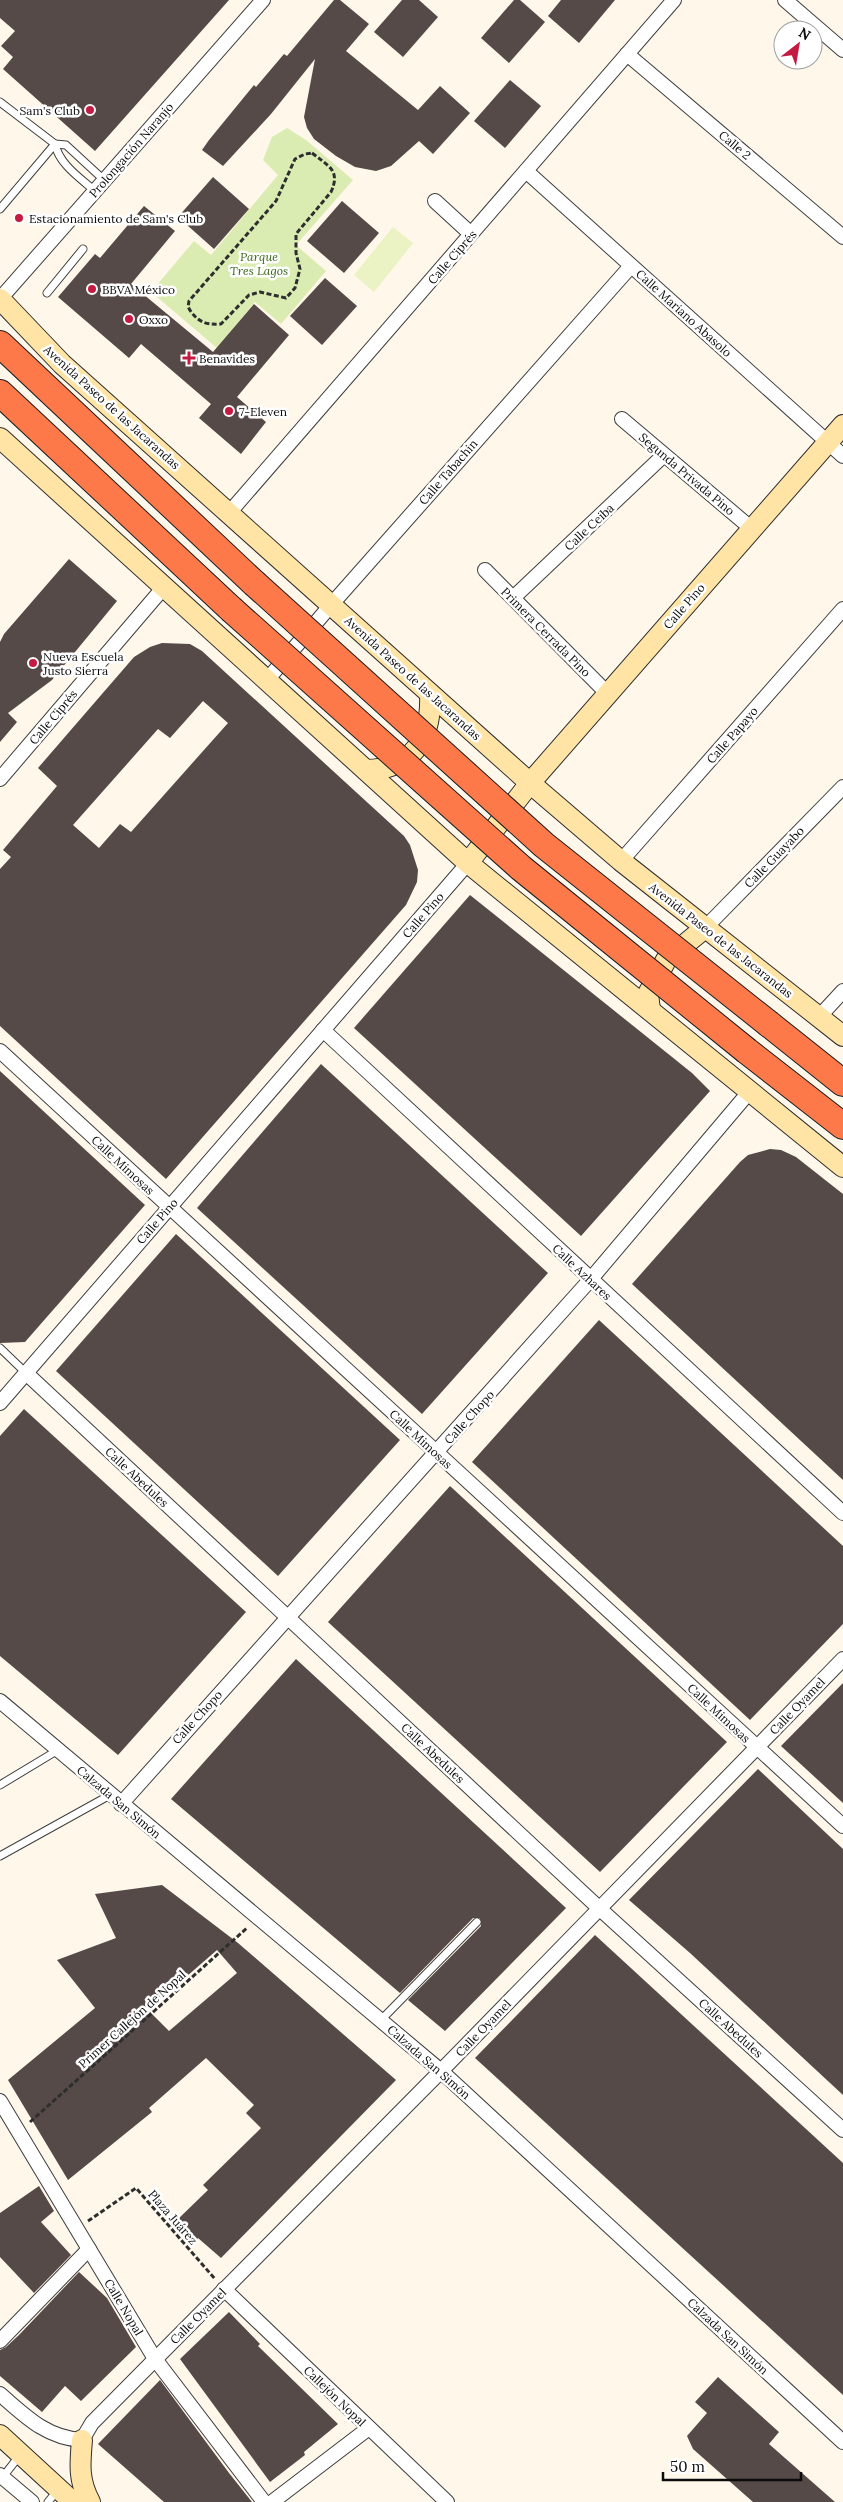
<svg xmlns="http://www.w3.org/2000/svg" width="843" height="2502" font-family="Lora,serif">
	<rect width="100%" height="100%" fill="#fff7ea"/>
	<!-- green -->
	<polygon fill="#dbecb2" points="287,128 306,140 353,180 296,245 326,271 281,324 255,302 217,348 151,292 194,241 211,255 278,175 263,160 272,137"/>
	<!-- pitch -->
	<polygon fill="#ebf2c4" points="393,227 413,243 374,292 354,275"/>
	<!-- building -->
	<g fill="#554a47" fill-rule="evenodd">
		<polygon points="0,0 229,0 95,151 3,69 13,57 1,46 15,31 0,18"/>
		<polygon points="334,0 340,0 369,24 346,51 418,110 440,86 470,113 433,154 419,141 391,166 376,171 355,167 336,156 314,139 307,128 304,117 315,59 271,114 223,166 202,150 209,140 254,85 256,87 284,54 287,56"/>
		<polygon points="402,0 419,0 438,17 403,57 374,32"/>
		<polygon points="514,0 520,0 545,22 509,63 481,38"/>
		<polygon points="561,0 615,0 579,43 548,16"/>
		<polygon points="510,80 541,106 505,148 474,121"/>
		<polygon points="213,177 249,209 214,249 178,217"/>
		<polygon points="342,201 379,233 344,273 307,241"/>
		<polygon points="144,206 175,231 131,284 213,352 254,304 289,335 237,397 266,422 241,454 199,418 211,404 141,344 129,358 58,297 95,254 100,258"/>
		<polygon points="325,278 357,306 322,345 290,316"/>
		<polygon points="69,559 117,601 52,680 8,713 17,722 0,742 0,642 4,634"/>
		<path d="M162,643L190,644L202,651L404,836L410,845L418,870L417,882L406,905L166,1179L0,1026V869L11,857L3,850L57,786L38,768L134,657L150,647ZM203,701L228,723L131,832L120,824L99,848L73,825L158,729L170,738Z"/>
		<polygon points="470,895 692,1073 710,1091 581,1236 354,1028"/>
		<polygon points="321,1064 548,1273 422,1414 197,1208"/>
		<polygon points="0,1071 145,1205 25,1342 0,1343"/>
		<polygon points="770,1149 781,1150 796,1157 843,1194 843,1480 632,1284 740,1162 748,1155"/>
		<polygon points="176,1234 400,1440 278,1576 56,1371"/>
		<polygon points="599,1320 843,1546 843,1624 750,1720 472,1462"/>
		<polygon points="24,1409 246,1612 118,1755 0,1656 0,1436"/>
		<polygon points="450,1486 727,1742 600,1872 328,1622"/>
		<polygon points="296,1659 566,1908 445,2031 408,2000 481,1926 480,1918 473,1918 400,1993 171,1799"/>
		<polygon points="843,1683 843,1803 781,1746"/>
		<polygon points="758,1769 843,1849 843,2095 690,1953 629,1900"/>
		<path d="M162,1885L238,1943L396,2080L221,2258L198,2238L196,2241L175,2222L208,2190L203,2185L261,2128L246,2113L254,2105L206,2058L149,2108L152,2112L68,2180L8,2080L95,2008L57,1960L116,1938L95,1894ZM217,1950L237,1973L169,2031L148,2010Z"/>
		<polygon points="595,1935 843,2163 843,2395 475,2058"/>
		<polygon points="39,2186 54,2211 41,2222 71,2255 34,2293 0,2257 0,2213"/>
		<polygon points="79,2272 107,2298 136,2347 81,2401 65,2386 42,2412 0,2376 0,2350 6,2347 19,2335"/>
		<polygon points="229,2312 260,2344 258,2346 338,2424 304,2452 305,2455 270,2482 180,2359"/>
		<polygon points="718,2377 779,2432 769,2444 835,2502 753,2502 693,2449 687,2436 707,2413 695,2402"/>
		<polygon points="160,2380 229,2473 252,2502 164,2502 98,2444"/>
	</g>
	<g fill="none" stroke-linecap="round" stroke-linejoin="round">
		<defs>
			<g id="lane">
				<polyline points="0,102 55,144 66,145 104,180"/>
				<path d="M55,144C59,164 80,178 95,191"/>
				<polyline points="0,209 55,144"/>
				<polyline points="47,293 83,249"/>
				<polyline points="0,1348 26,1373"/>
				<polyline points="0,1785 58,1750"/>
				<polyline points="0,1856 110,1795"/>
				<polyline points="381,2020 477,1922"/>
				<polyline points="2,2478 20,2455"/>
				<polyline points="48,2502 57,2491"/>
			</g>
			<g id="street">
				<polyline points="785,0 843,50"/>
				<polyline points="627,54 843,237"/>
				<polyline points="526,171 843,456"/>
				<polyline points="435,201 471,234"/>
				<polyline points="0,299 263,0"/>
				<polyline points="622,419 752,529"/>
				<polyline points="229,513 674,0"/>
				<polyline points="485,570 607,693"/>
				<polyline points="513,598 664,455"/>
				<polyline points="267,680 331,605 631,266"/>
				<polyline points="0,779 164,587"/>
				<polyline points="621,861 843,609"/>
				<polyline points="706,927 843,787"/>
				<polyline points="819,1017 843,991"/>
				<polyline points="323,1030 843,1513"/>
				<polyline points="0,1051 843,1826"/>
				<polyline points="26,1373 600,1909 843,2130"/>
				<polyline points="0,1403 468,863"/>
				<polyline points="0,1701 441,2071 843,2442"/>
				<polyline points="121,1804 590,1280 750,1091"/>
				<polyline points="0,2101 155,2359 264,2502"/>
				<polyline points="224,2289 447,2502"/>
				<polyline points="0,2341 89,2249"/>
				<path d="M0,2394C26,2417 47,2438 82,2440L92,2423L441,2071L843,1659"/>
				<polyline points="0,2475 32,2502"/>
				<polyline points="272,2502 369,2428"/>
			</g>
			<g id="secondary">
				<polyline points="0,299 62,364 530,783 621,861 843,1036"/>
				<polyline points="0,438 468,863 843,1167"/>
				<path d="M366,770C413,769 432,738 430,694"/>
				<polyline points="468,863 530,783 843,425"/>
				<polyline points="650,1010 648,994 666,960 706,927"/>
				<polyline points="0,2435 73,2502"/>
				<path d="M82,2440C80,2464 78,2480 90,2502"/>
			</g>
			<g id="highway">
				<polyline points="0,344 254,583"/>
				<polyline points="0,393 231,609"/>
				<polyline points="769,1024 843,1083"/>
				<polyline points="747,1051 843,1126"/>
			</g>
		</defs>
		<!-- lane casing -->
		<use href="#lane" stroke="#3f3f3f" stroke-width="9"/>
		<!-- street casing -->
		<use href="#street" stroke="#3f3f3f" stroke-width="16"/>
		<!-- secondary casing -->
		<use href="#secondary" stroke="#2e2e2e" stroke-width="22"/>
		<!-- highway casing -->
		<use href="#highway" stroke="#1d1d1d" stroke-width="28"/>
		<!-- path -->
		<g stroke="#2e2e2e" stroke-width="3" stroke-dasharray="5 2.5" stroke-linecap="butt">
			<path d="M312,153C328,166 341,170 331,192L296,234V253L300,269L295,288L286,298L260,292L249,295L221,324C205,325 197,322 188,307L189,301L276,201L295,159L305,154Z"/>
			<polyline points="30,2122 247,1928"/>
			<polyline points="88,2221 136,2188 215,2279"/>
		</g>
		<!-- lane -->
		<use href="#lane" stroke="#fff" stroke-width="7"/>
		<!-- street -->
		<use href="#street" stroke="#fff" stroke-width="14"/>
		<!-- secondary -->
		<use href="#secondary" stroke="#ffe4a5" stroke-width="20"/>
		<!-- highway -->
		<use href="#highway" stroke="#fe7949" stroke-width="26"/>
		<defs>
			<g id="highway-bridge">
				<polyline points="254,583 544,845 769,1024"/>
				<polyline points="231,609 521,868 747,1051"/>
			</g>
		</defs>
		<!-- highway-bridge casing -->
		<use href="#highway-bridge" stroke="#1d1d1d" stroke-width="28" stroke-linecap="butt"/>
		<!-- highway-bridge -->
		<use href="#highway-bridge" stroke="#fe7949" stroke-width="26"/>
	</g>
	<!-- markers -->
	<g fill="#c41b43" stroke="#fff" stroke-width="2">
		<circle cx="90" cy="110" r="5"/>
		<circle cx="19" cy="218" r="5"/>
		<circle cx="92" cy="289" r="5"/>
		<circle cx="129" cy="319" r="5"/>
		<path d="M186.5 350.5h5v5h5v5h-5v5h-5v-5h-5v-5h5z"/>
		<circle cx="229" cy="411" r="5"/>
		<circle cx="33" cy="663" r="5"/>
	</g>
	<g text-anchor="middle" dominant-baseline="central" stroke-width="5" stroke-linejoin="round" paint-order="stroke">
		<!-- poi labels -->
		<g font-size="12" fill="#0c0c0c" stroke="#fff" text-anchor="start">
			<text x="80" y="110" text-anchor="end">Sam's Club</text>
			<text x="29" y="218">Estacionamiento de Sam's Club</text>
			<text x="102" y="289">BBVA México</text>
			<text x="139" y="319">Oxxo</text>
			<text x="199" y="358">Benavides</text>
			<text x="239" y="411">7-Eleven</text>
			<text x="43" y="656">Nueva Escuela<tspan x="43" dy="14">Justo Sierra</tspan></text>
		</g>
		<!-- street labels -->
		<g font-size="12" fill="#0c0c0c" stroke="#fff">
			<text transform="translate(735 145) rotate(40)">Calle 2</text>
			<text transform="translate(131 150) rotate(-49)">Prolongación Naranjo</text>
			<text transform="translate(452 257) rotate(-49)">Calle Ciprés</text>
			<text transform="translate(684 313) rotate(42)">Calle Mariano Abasolo</text>
			<text transform="translate(112 407) rotate(42)">Avenida Paseo de las Jacarandas</text>
			<text transform="translate(448 472) rotate(-49)">Calle Tabachin</text>
			<text transform="translate(687 474) rotate(40)">Segunda Privada Pino</text>
			<text transform="translate(589 527) rotate(-43)">Calle Ceiba</text>
			<text transform="translate(684 606) rotate(-49)">Calle Pino</text>
			<text transform="translate(546 632) rotate(45)">Primera Cerrada Pino</text>
			<text transform="translate(413 678) rotate(42)">Avenida Paseo de las Jacarandas</text>
			<text transform="translate(53 717) rotate(-50)">Calle Ciprés</text>
			<text transform="translate(732 735) rotate(-49)">Calle Papayo</text>
			<text transform="translate(774 857) rotate(-46)">Calle Guayabo</text>
			<text transform="translate(423 915) rotate(-49)">Calle Pino</text>
			<text transform="translate(721 940) rotate(38)">Avenida Paseo de las Jacarandas</text>
			<text transform="translate(123 1165) rotate(43)">Calle Mimosas</text>
			<text transform="translate(157 1221) rotate(-49)">Calle Pino</text>
			<text transform="translate(582 1272) rotate(43)">Calle Azhares</text>
			<text transform="translate(469 1417) rotate(-48)">Calle Chopo</text>
			<text transform="translate(421 1439) rotate(43)">Calle Mimosas</text>
			<text transform="translate(137 1477) rotate(43)">Calle Abedules</text>
			<text transform="translate(797 1706) rotate(-46)">Calle Oyamel</text>
			<text transform="translate(719 1713) rotate(43)">Calle Mimosas</text>
			<text transform="translate(197 1717) rotate(-48)">Calle Chopo</text>
			<text transform="translate(433 1753) rotate(43)">Calle Abedules</text>
			<text transform="translate(119 1802) rotate(40)">Calzada San Simón</text>
			<text transform="translate(132 2019) rotate(-42)">Primer Callejón de Nopal</text>
			<text transform="translate(483 2028) rotate(-46)">Calle Oyamel</text>
			<text transform="translate(731 2028) rotate(42)">Calle Abedules</text>
			<text transform="translate(429 2062) rotate(41)">Calzada San Simón</text>
			<text transform="translate(173 2217) rotate(49)">Plaza Juárez</text>
			<text transform="translate(124 2307) rotate(59)">Calle Nopal</text>
			<text transform="translate(198 2316) rotate(-45)">Calle Oyamel</text>
			<text transform="translate(728 2336) rotate(43)">Calzada San Simón</text>
			<text transform="translate(335 2396) rotate(44)">Callejón Nopal</text>
		</g>
		<!-- park labels -->
		<g font-size="12" font-style="italic" fill="#386718" stroke="#fff">
			<text x="259" y="256">Parque<tspan x="259" dy="14">Tres Lagos</tspan></text>
		</g>
	</g>
	<!-- north arrow -->
	<g transform="translate(798 45) rotate(31)"><circle r="24" fill="#ffffff" stroke="#9e9e9e"/>
	<path d="M0-4L9 19L0 12L-9 19Z" fill="#c41b43"/>
	<text y="-8" font-size="14" font-weight="bold" text-anchor="middle" fill="#0c0c0c">N</text>
	</g>
	<!-- scale -->
	<path d="M663 2472v8h138v-8" fill="none" stroke="#0c0c0c" stroke-width="2.5"/>
	<text x="670" y="2472" font-size="15" fill="#0c0c0c" stroke="#ffffff" stroke-width="4" paint-order="stroke">50 m</text>
</svg>
